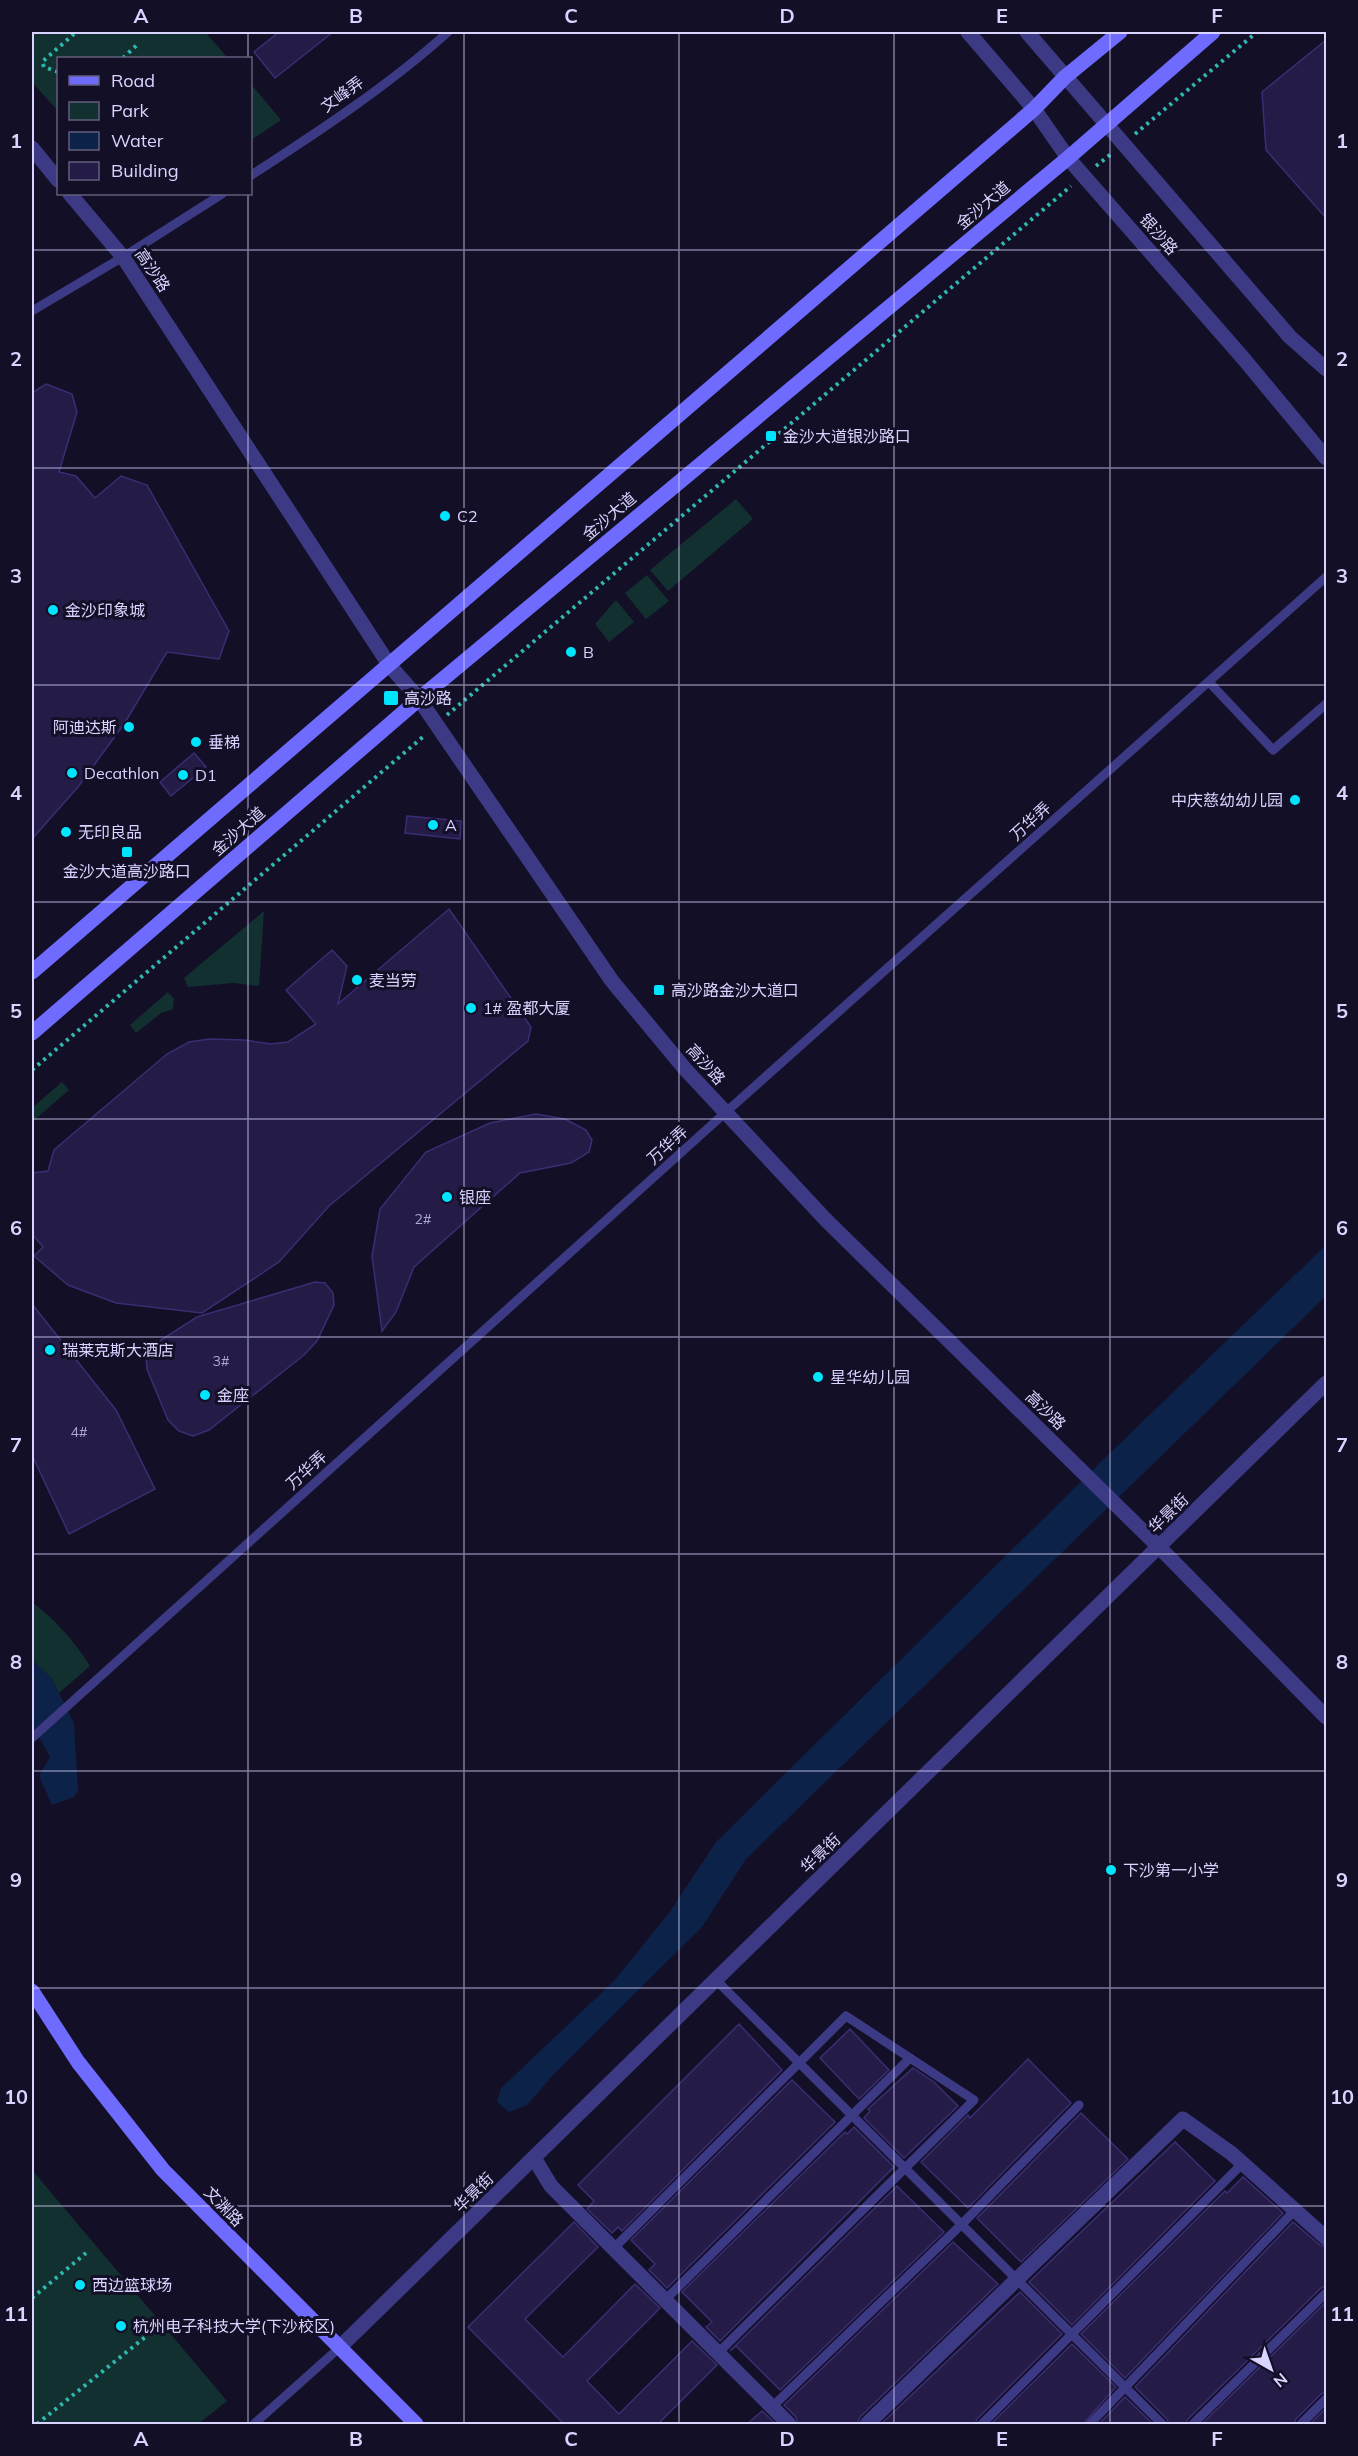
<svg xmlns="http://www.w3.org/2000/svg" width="1358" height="2456" font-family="Mulish,'Noto Sans SC',sans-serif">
	<rect width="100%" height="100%" fill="#130f26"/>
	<!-- green -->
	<g fill="#12302f">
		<polygon points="32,32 205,32 228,58 58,58 58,111 32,82"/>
		<polygon points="251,84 281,120 251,140 250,140"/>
		<polygon points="736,499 753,519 668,591 650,570"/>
		<polygon points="647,575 669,601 646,619 625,593"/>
		<polygon points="616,600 634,622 609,642 595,624"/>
		<polygon points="264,911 259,986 234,983 188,987 184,978"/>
		<polygon points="168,992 174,999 173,1009 161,1013 136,1033 130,1025"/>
		<polygon points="62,1082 69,1090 32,1122 32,1108"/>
		<path d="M32,1602C55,1619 75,1642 90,1666L59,1693L52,1679L32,1660Z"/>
		<polygon points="32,2170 227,2401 198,2424 32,2424"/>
	</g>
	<!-- water -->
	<g fill="#0c2248">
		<polygon points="1326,1245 1326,1296 746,1859 702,1927 554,2074 527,2105 509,2112 497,2102 501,2088 613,1982 669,1913 716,1842 1111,1452"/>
		<polygon points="32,1660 52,1679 74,1723 78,1791 74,1797 52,1805 39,1776 50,1757 32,1725"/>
	</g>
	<!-- building -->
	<g fill="#241b47" stroke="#3b2d73" stroke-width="1.5">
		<polygon points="279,32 333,32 275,78 254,52"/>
		<polygon points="1326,40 1326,218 1266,150 1262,92"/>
		<polygon points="46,384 72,394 77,412 59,472 76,476 95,498 121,476 147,485 229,631 219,659 167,652 124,724 78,787 32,839 32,393"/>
		<polygon points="194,753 206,767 171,796 160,782"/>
		<polygon points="407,816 461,821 460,839 405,833"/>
		<polygon points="449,909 531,1027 528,1041 329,1206 279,1262 202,1313 116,1303 68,1285 34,1256 43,1247 32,1234 32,1173 48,1171 54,1150 167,1054 189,1042 209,1039 245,1040 271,1044 288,1042 316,1024 286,990 332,950 347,966 338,1004"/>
		<polygon points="536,1114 565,1119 586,1130 592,1140 589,1152 571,1163 520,1173 414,1267 396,1312 382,1331 372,1256 380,1209 426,1152 490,1123"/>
		<polygon points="315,1282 325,1283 333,1293 334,1305 317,1341 304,1355 209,1430 193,1436 179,1431 168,1420 147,1369 146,1355 153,1345 197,1317"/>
		<polygon points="32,1304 116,1410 155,1489 69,1534 32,1455"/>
		<polygon points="739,2024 782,2070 622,2231 618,2227 612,2233 587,2209 594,2201 578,2185"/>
		<polygon points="850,2029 889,2070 859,2099 820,2058"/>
		<polygon points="1028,2059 1071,2103 968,2208 921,2162 968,2115 970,2118"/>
		<polygon points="913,2068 934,2082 958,2106 904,2158 864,2118 870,2111 868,2109"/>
		<polygon points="792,2080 835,2122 667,2288 649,2270 655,2264 631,2240"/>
		<polygon points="1081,2113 1128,2159 1021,2262 977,2218"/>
		<polygon points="854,2127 894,2167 720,2341 706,2327 712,2322 682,2292 845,2132 847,2134"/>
		<polygon points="1175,2142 1215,2181 1072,2325 1029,2282"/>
		<polygon points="1243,2177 1283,2213 1125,2378 1081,2334 1225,2191 1227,2193"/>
		<polygon points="897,2186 944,2232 780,2390 736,2346 730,2351"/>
		<polygon points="574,2222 598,2247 525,2319 563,2357 635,2284 660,2308 587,2381 619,2414 692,2341 717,2365 658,2424 564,2424 468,2327"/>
		<polygon points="1293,2222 1320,2245 1326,2247 1326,2286 1321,2288 1188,2419 1186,2424 1169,2424 1167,2419 1135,2387"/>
		<polygon points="953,2242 998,2284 860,2417 857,2424 798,2424 796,2417 784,2405"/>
		<polygon points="1020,2292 1062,2334 977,2419 975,2424 881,2424"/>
		<polygon points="1326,2302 1326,2392 1321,2394 1296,2419 1294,2424 1202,2424"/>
		<polygon points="1072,2344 1116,2387 1083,2424 991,2424"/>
		<polygon points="1125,2397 1153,2424 1099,2424"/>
		<polygon points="1326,2408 1326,2424 1310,2424"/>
		<polygon points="762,2411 776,2424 747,2424"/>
	</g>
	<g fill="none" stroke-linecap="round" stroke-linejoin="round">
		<!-- path -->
		<g stroke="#2fb8b0" stroke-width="4" stroke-dasharray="3 4.5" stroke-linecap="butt">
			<polyline points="123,58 139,43"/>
			<polyline points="58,72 44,67 42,62 76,32"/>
			<polyline points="1135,134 1257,32"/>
			<polyline points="250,138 251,139"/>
			<polyline points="1096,166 1111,154"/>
			<polyline points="447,715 1071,186"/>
			<polyline points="32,1070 424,736"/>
			<polyline points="32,2298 86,2253"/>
			<polyline points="37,2424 154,2330"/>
		</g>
		<!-- service -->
		<g stroke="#3d3a85" stroke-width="9">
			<path d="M250,176C318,132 388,86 448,32"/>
			<polyline points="32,311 123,257 222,194"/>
			<polyline points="1209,682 1273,750 1326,704"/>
			<polyline points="32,1738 726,1112 1326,577"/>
			<polyline points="716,1980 1162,2424"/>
			<polyline points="614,2248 846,2016 974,2100 719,2352"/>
			<polyline points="664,2301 910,2058"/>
			<polyline points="772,2407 962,2224 1079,2105"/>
			<polyline points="254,2424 339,2348"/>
			<polyline points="982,2424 1243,2163"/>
			<polyline points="1090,2424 1296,2209"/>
			<polyline points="1193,2424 1326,2293"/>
			<polyline points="1301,2424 1326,2399"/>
		</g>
		<!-- minor -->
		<g stroke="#3d3a85" stroke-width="15">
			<polyline points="534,2158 551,2186 789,2424"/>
			<polyline points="867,2424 1183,2119 1231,2153 1326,2238"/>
		</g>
		<!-- tertiary -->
		<g stroke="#3d3a85" stroke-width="15">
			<polyline points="968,32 1034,109 1068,158 1243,358 1326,458"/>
			<polyline points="1027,32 1290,337 1326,369"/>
			<polyline points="32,148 58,180"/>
			<polyline points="70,194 123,257 390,666 419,699 612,981 685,1069 826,1220 1159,1547 1326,1717"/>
			<polyline points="339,2348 1326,1383"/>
		</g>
		<!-- secondary -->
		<g stroke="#6f6bff" stroke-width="15">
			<polyline points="32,972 1034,109 1065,77 1120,32"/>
			<polyline points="32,1033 419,699 1068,158 1213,32"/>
			<polyline points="32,1991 78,2062 163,2170 416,2424"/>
		</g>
	</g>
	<!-- grid -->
	<path fill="none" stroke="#d9d4ff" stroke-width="1.5" stroke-opacity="0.55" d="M248,32V58M464,32V2424M679,32V2424M894,32V2424M1110,32V2424M248,194V2424M32,250H1326M32,468H1326M32,685H1326M32,902H1326M32,1119H1326M32,1337H1326M32,1554H1326M32,1771H1326M32,1988H1326M32,2206H1326"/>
	<!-- markers -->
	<g fill="#00e5ff" stroke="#130f26" stroke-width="2">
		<rect x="765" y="430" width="12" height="12" rx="3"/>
		<circle cx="445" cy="516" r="6"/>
		<circle cx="53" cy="610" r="6"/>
		<circle cx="571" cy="652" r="6"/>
		<rect x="383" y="690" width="16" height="16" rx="3"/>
		<circle cx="129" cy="727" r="6"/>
		<circle cx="196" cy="742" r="6"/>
		<circle cx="72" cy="773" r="6"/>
		<circle cx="183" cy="775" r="6"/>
		<circle cx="1295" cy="800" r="6"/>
		<circle cx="433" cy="825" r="6"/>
		<circle cx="66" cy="832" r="6"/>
		<rect x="121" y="846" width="12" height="12" rx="3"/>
		<circle cx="357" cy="980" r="6"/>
		<rect x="653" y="984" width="12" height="12" rx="3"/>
		<circle cx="471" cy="1008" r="6"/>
		<circle cx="447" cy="1197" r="6"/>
		<circle cx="50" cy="1350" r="6"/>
		<circle cx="818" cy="1377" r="6"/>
		<circle cx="205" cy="1395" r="6"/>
		<circle cx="1111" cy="1870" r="6"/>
		<circle cx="80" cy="2285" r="6"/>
		<circle cx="121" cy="2326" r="6"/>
	</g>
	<g text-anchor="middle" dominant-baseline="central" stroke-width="6" stroke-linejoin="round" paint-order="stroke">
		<!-- number labels -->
		<g font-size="14" fill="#aca6d1">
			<text x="423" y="1219">2#</text>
			<text x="221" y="1361">3#</text>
			<text x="79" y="1432">4#</text>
		</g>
		<!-- street labels -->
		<g font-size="16" fill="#d9d4ff" stroke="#130f26">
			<text transform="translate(342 94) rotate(-36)">文峰弄</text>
			<text transform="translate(983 205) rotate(-40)">金沙大道</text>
			<text transform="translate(1159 234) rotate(49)">银沙路</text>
			<text transform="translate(153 270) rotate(56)">高沙路</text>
			<text transform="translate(609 516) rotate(-40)">金沙大道</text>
			<text transform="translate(1030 821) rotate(-42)">万华弄</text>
			<text transform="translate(238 831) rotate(-41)">金沙大道</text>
			<text transform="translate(706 1064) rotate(48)">高沙路</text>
			<text transform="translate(667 1145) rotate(-42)">万华弄</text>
			<text transform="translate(1046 1410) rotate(44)">高沙路</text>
			<text transform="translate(306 1470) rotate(-42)">万华弄</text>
			<text transform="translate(1168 1513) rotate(-44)">华景街</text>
			<text transform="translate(820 1853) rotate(-44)">华景街</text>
			<text transform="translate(473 2192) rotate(-44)">华景街</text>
			<text transform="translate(224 2206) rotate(46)">文渊路</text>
		</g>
		<!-- poi labels -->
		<g font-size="16" fill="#d9d4ff" stroke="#130f26" text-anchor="start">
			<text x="783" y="436">金沙大道银沙路口</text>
			<text x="457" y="516">C2</text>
			<text x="65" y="610">金沙印象城</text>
			<text x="583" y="652">B</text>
			<text x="404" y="698">高沙路</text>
			<text x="117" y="727" text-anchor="end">阿迪达斯</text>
			<text x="208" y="742">垂梯</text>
			<text x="84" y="773">Decathlon</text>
			<text x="195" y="775">D1</text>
			<text x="1283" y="800" text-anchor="end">中庆慈幼幼儿园</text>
			<text x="445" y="825">A</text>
			<text x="78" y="832">无印良品</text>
			<text x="127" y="871" text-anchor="middle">金沙大道高沙路口</text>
			<text x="369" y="980">麦当劳</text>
			<text x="671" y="990">高沙路金沙大道口</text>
			<text x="483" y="1008">1# 盈都大厦</text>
			<text x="459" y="1197">银座</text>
			<text x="62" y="1350">瑞莱克斯大酒店</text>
			<text x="830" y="1377">星华幼儿园</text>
			<text x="217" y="1395">金座</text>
			<text x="1123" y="1870">下沙第一小学</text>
			<text x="92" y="2285">西边篮球场</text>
			<text x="133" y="2326">杭州电子科技大学(下沙校区)</text>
		</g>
	</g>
	<!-- border -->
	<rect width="1358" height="2456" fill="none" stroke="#130f26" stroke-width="66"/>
	<!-- legend -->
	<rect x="57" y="57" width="195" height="138" fill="#130f26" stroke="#625e7d" stroke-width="1.5"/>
	<rect x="69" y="76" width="30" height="9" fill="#6f6bff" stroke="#625e7d" stroke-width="1.5"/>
	<text x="111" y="87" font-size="18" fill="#d9d4ff">Road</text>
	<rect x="69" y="102" width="30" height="18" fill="#12302f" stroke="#625e7d" stroke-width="1.5"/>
	<text x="111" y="117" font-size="18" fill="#d9d4ff">Park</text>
	<rect x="69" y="132" width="30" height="18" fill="#0c2248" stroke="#625e7d" stroke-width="1.5"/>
	<text x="111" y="147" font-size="18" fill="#d9d4ff">Water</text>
	<rect x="69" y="162" width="30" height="18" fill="#241b47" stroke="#625e7d" stroke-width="1.5"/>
	<text x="111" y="177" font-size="18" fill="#d9d4ff">Building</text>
	<!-- north arrow -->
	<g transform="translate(1271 2369) rotate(140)" stroke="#130f26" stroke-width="4.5" paint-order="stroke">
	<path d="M0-4.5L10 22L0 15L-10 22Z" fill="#d9d4ff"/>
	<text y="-9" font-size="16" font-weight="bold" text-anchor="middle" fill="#d9d4ff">N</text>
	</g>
	<rect x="33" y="33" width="1292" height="2390" fill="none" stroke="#d9d4ff" stroke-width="2"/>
	<g font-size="20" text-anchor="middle" font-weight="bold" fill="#d9d4ff">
		<text x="141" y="23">A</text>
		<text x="356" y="23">B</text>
		<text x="571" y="23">C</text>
		<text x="787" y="23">D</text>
		<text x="1002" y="23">E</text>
		<text x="1217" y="23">F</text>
		<text x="16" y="148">1</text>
		<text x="1342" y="148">1</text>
		<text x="16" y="366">2</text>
		<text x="1342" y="366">2</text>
		<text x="16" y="583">3</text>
		<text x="1342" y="583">3</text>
		<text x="16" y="800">4</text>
		<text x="1342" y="800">4</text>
		<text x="16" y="1018">5</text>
		<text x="1342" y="1018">5</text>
		<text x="16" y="1235">6</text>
		<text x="1342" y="1235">6</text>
		<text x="16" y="1452">7</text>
		<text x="1342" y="1452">7</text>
		<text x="16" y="1669">8</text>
		<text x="1342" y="1669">8</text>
		<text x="16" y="1887">9</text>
		<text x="1342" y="1887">9</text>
		<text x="16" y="2104">10</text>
		<text x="1342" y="2104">10</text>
		<text x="16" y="2321">11</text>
		<text x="1342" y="2321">11</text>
		<text x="141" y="2446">A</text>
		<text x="356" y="2446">B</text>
		<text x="571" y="2446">C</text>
		<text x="787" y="2446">D</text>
		<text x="1002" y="2446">E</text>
		<text x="1217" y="2446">F</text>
	</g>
</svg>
